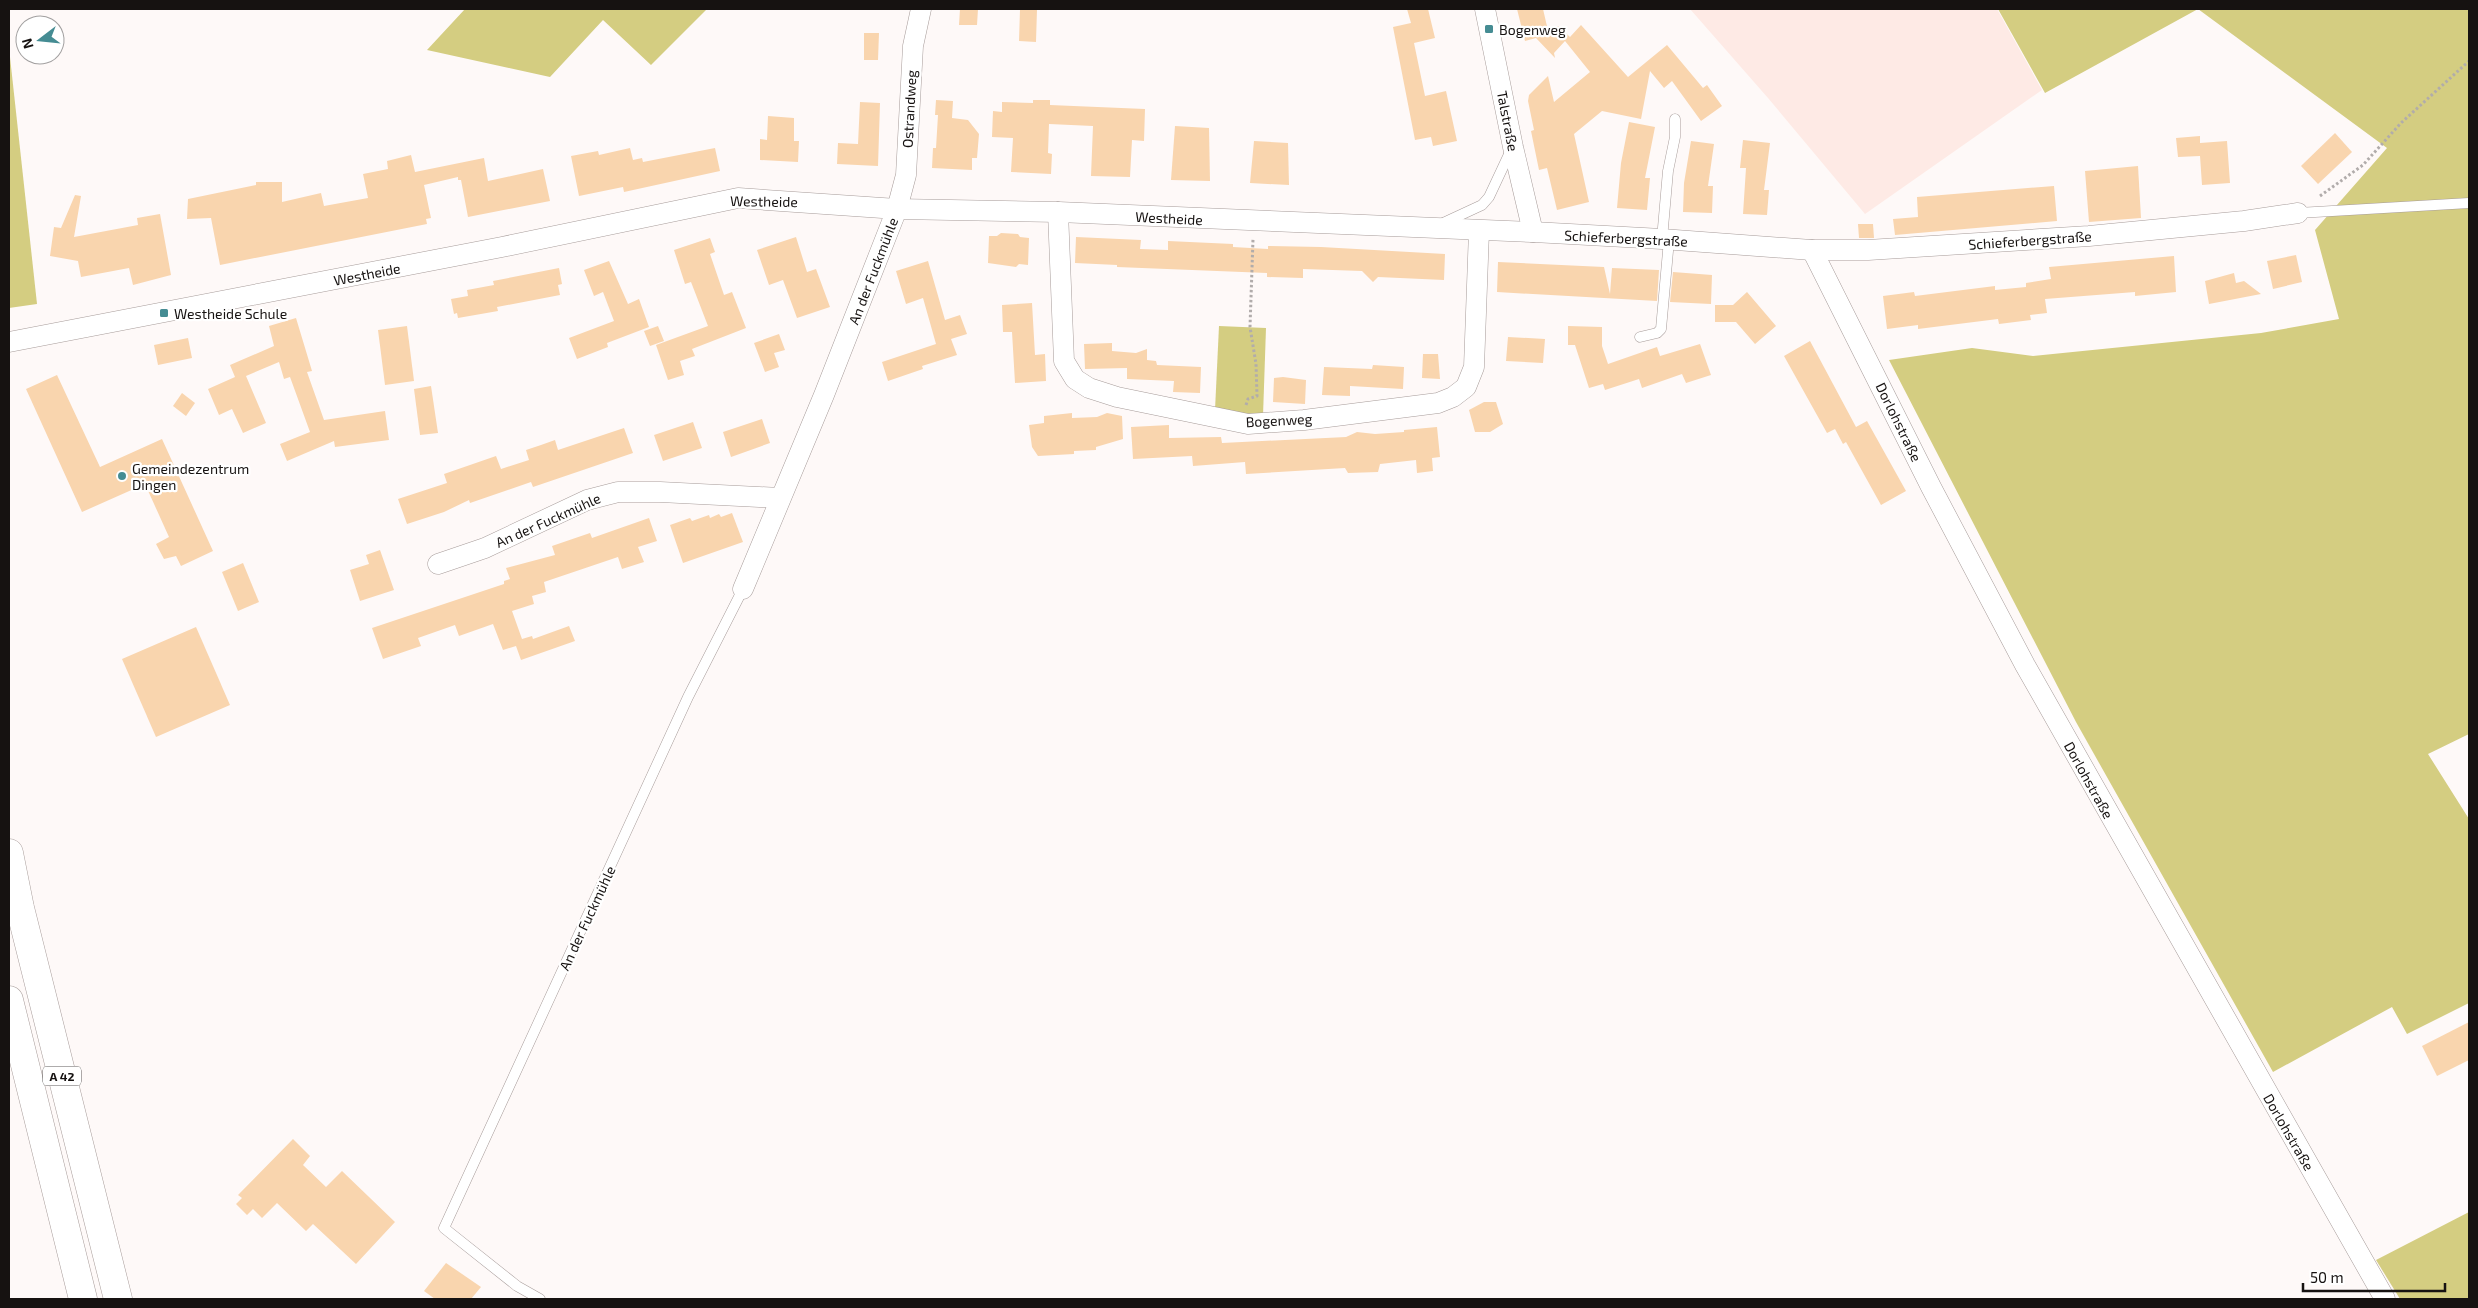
<svg xmlns="http://www.w3.org/2000/svg" width="2478" height="1308" font-family="'Exo 2',sans-serif">
	<rect width="100%" height="100%" fill="#fef9f8"/>
	<!-- built -->
	<polygon fill="#feeae5" points="1690,9 1997,9 2042,90 1865,214 1768,98"/>
	<!-- green -->
	<g fill="#d4cd81">
		<polygon points="465,9 707,9 651,65 603,20 550,77 427,50"/>
		<polygon points="1998,9 2469,9 2469,734 2428,754 2469,819 2469,1003 2407,1034 2392,1007 2273,1072 2076,722 1889,360 1972,348 2033,356 2261,333 2339,319 2315,230 2387,148 2198,9 2045,93"/>
		<polygon points="9,48 37,304 9,308"/>
		<polygon points="1219,326 1266,328 1263,416 1215,410"/>
		<polygon points="2469,1212 2469,1299 2400,1299 2376,1260"/>
	</g>
	<!-- building -->
	<g fill="#f9d5ae">
		<polygon points="960,9 978,9 977,25 959,25"/>
		<polygon points="1020,9 1037,9 1036,42 1019,41"/>
		<polygon points="1407,9 1428,9 1435,38 1414,43 1425,96 1446,91 1457,141 1433,146 1431,137 1415,140 1393,27 1411,23"/>
		<polygon points="1517,9 1543,9 1549,35 1558,26 1570,37 1581,25 1628,77 1667,45 1703,88 1707,85 1722,106 1701,121 1672,81 1664,88 1650,71 1641,119 1602,111 1574,134 1589,202 1557,210 1547,168 1539,170 1531,131 1534,130 1528,101 1529,95 1548,76 1554,102 1590,72 1565,41 1554,53 1555,58 1536,38 1525,41"/>
		<polygon points="864,33 879,33 878,60 864,60"/>
		<polygon points="936,100 953,101 952,118 968,120 979,134 977,158 972,158 972,170 932,168 933,148 936,148 938,115 935,115"/>
		<polygon points="1033,100 1050,100 1050,105 1145,109 1144,141 1132,140 1130,177 1091,176 1093,126 1049,124 1048,153 1052,154 1051,174 1011,172 1013,138 992,137 993,111 1002,112 1002,102 1033,103"/>
		<polygon points="860,102 880,103 878,166 837,164 838,143 858,144"/>
		<polygon points="768,116 794,118 794,141 799,141 798,162 760,160 760,139 767,140"/>
		<polygon points="1629,122 1655,127 1645,178 1650,178 1647,210 1617,208 1621,163"/>
		<polygon points="1175,126 1209,128 1210,181 1171,180"/>
		<polygon points="2335,133 2352,152 2318,184 2301,166"/>
		<polygon points="2200,136 2200,143 2227,141 2230,183 2202,185 2200,156 2178,157 2176,138"/>
		<polygon points="1743,140 1770,143 1764,190 1769,190 1767,215 1743,214 1746,168 1740,168"/>
		<polygon points="1254,141 1288,143 1289,185 1250,183"/>
		<polygon points="1691,141 1714,144 1708,186 1713,186 1712,213 1683,212 1684,183"/>
		<polygon points="630,148 633,160 642,158 643,162 715,148 720,171 624,192 623,187 579,196 571,156 598,151 599,155"/>
		<polygon points="411,155 415,172 484,158 488,181 543,169 550,201 468,217 461,180 458,180 458,177 424,185 431,218 426,219 427,224 220,265 211,218 187,219 188,199 256,185 256,182 282,182 282,202 321,193 324,206 368,198 363,174 388,169 387,161"/>
		<polygon points="2138,166 2141,218 2089,222 2085,171"/>
		<polygon points="2054,186 2057,221 1895,235 1893,219 1918,217 1917,197"/>
		<polygon points="75,195 81,196 74,237 138,225 137,218 160,214 171,275 133,285 129,268 81,277 78,261 50,256 54,227 61,228"/>
		<polygon points="1858,224 1873,224 1874,238 1859,238"/>
		<polygon points="1001,233 1018,234 1020,237 1029,238 1028,265 1019,264 1016,267 988,263 989,236 997,236"/>
		<polygon points="796,237 807,272 816,269 830,307 797,318 783,280 769,285 757,250"/>
		<polygon points="1076,237 1141,240 1140,249 1168,250 1168,241 1233,244 1233,247 1268,249 1268,246 1321,247 1445,254 1444,280 1378,277 1373,282 1362,271 1303,269 1303,278 1267,277 1267,273 1117,267 1117,265 1075,263"/>
		<polygon points="710,238 715,252 710,254 724,295 732,292 746,328 692,349 695,356 680,361 684,375 668,380 656,345 708,326 691,282 685,284 674,250"/>
		<polygon points="2296,255 2302,282 2273,289 2267,261"/>
		<polygon points="2174,256 2176,292 2135,296 2135,292 2045,299 2047,313 2030,315 2031,320 1999,324 1998,319 1918,329 1918,325 1887,329 1883,296 1914,292 1915,296 1995,286 1995,290 2026,287 2026,283 2051,279 2049,267"/>
		<polygon points="609,261 628,304 639,299 649,327 607,343 608,347 577,359 569,338 614,321 603,292 594,296 584,270"/>
		<polygon points="928,261 945,320 960,315 967,334 951,339 957,355 922,366 923,369 888,381 882,362 936,344 923,298 906,304 896,271"/>
		<polygon points="1498,262 1604,267 1610,294 1612,268 1659,270 1657,301 1497,292"/>
		<polygon points="559,268 562,284 558,285 560,295 497,307 498,311 458,318 457,313 454,314 451,299 468,296 467,290 494,285 493,281"/>
		<polygon points="1673,272 1712,275 1711,304 1670,302"/>
		<polygon points="2234,273 2236,283 2244,281 2261,294 2209,304 2205,281"/>
		<polygon points="1747,292 1776,326 1755,344 1736,322 1715,322 1715,305 1733,305"/>
		<polygon points="1032,303 1035,355 1045,354 1046,381 1015,383 1012,332 1003,332 1002,305"/>
		<polygon points="296,318 312,371 307,372 324,420 385,411 389,440 335,447 334,441 287,461 280,444 310,432 290,377 284,379 279,362 246,376 266,423 243,433 232,409 219,415 208,389 235,377 230,365 274,346 269,326"/>
		<polygon points="407,326 414,381 385,385 378,330"/>
		<polygon points="658,326 664,341 650,346 644,331"/>
		<polygon points="1568,326 1602,327 1602,346 1608,364 1657,347 1660,356 1700,344 1711,375 1686,383 1682,374 1642,388 1639,379 1605,390 1603,384 1589,388 1575,345 1568,345"/>
		<polygon points="779,334 785,350 774,353 779,367 765,372 754,343"/>
		<polygon points="1508,337 1545,339 1543,363 1506,361"/>
		<polygon points="188,338 192,358 158,365 154,345"/>
		<polygon points="1810,341 1856,427 1867,421 1906,491 1881,505 1846,442 1843,444 1835,429 1827,433 1784,356"/>
		<polygon points="1112,343 1112,351 1136,353 1147,349 1147,360 1156,361 1157,365 1201,367 1200,393 1173,392 1174,381 1127,379 1127,368 1085,369 1084,344"/>
		<polygon points="1423,354 1438,354 1440,379 1422,378"/>
		<polygon points="1373,365 1404,367 1403,389 1350,386 1350,396 1322,395 1324,367 1372,369"/>
		<polygon points="57,375 100,467 162,439 213,551 181,566 176,556 164,559 156,544 169,537 145,484 82,512 26,389"/>
		<polygon points="1283,377 1306,380 1305,404 1273,402 1274,378"/>
		<polygon points="431,386 438,433 420,435 414,389"/>
		<polygon points="182,393 195,403 186,416 173,406"/>
		<polygon points="1484,402 1496,402 1503,424 1490,432 1475,432 1469,410"/>
		<polygon points="1072,413 1072,418 1097,417 1107,413 1122,416 1123,439 1096,447 1096,450 1074,451 1074,454 1038,456 1032,447 1029,425 1044,423 1044,416"/>
		<polygon points="762,419 770,443 731,457 723,432"/>
		<polygon points="693,422 702,448 663,461 654,435"/>
		<polygon points="1169,425 1169,438 1221,437 1222,443 1346,437 1357,432 1375,434 1404,432 1404,430 1437,427 1440,457 1432,458 1433,471 1417,473 1416,460 1380,464 1378,472 1348,473 1345,468 1246,474 1245,462 1193,466 1192,456 1133,459 1131,427"/>
		<polygon points="624,428 633,453 533,487 531,482 470,503 469,500 444,512 407,524 398,499 447,483 444,474 496,456 501,469 529,460 526,450 541,445 555,440 558,450"/>
		<polygon points="732,513 743,542 683,563 670,525 690,518 692,521 709,515 710,518 719,514 721,517"/>
		<polygon points="649,518 657,541 638,547 644,562 622,569 618,557 544,582 546,592 532,596 534,604 512,611 522,639 532,636 533,639 569,626 575,641 521,660 516,646 503,650 493,624 459,636 455,625 418,638 421,646 383,659 372,628 504,584 504,581 510,579 506,568 555,555 552,546 590,533 592,538"/>
		<polygon points="380,550 394,590 360,601 350,570 369,564 366,555"/>
		<polygon points="243,563 259,602 238,611 222,572"/>
		<polygon points="196,627 230,705 156,737 122,659"/>
		<polygon points="2469,1022 2469,1060 2437,1076 2422,1046"/>
		<polygon points="293,1139 310,1156 303,1165 326,1187 342,1171 395,1222 356,1264 313,1224 306,1231 277,1203 262,1218 253,1209 247,1215 236,1204 242,1198 238,1195"/>
		<polygon points="446,1263 481,1287 471,1299 435,1299 424,1291"/>
	</g>
	<g fill="none" stroke-linecap="round" stroke-linejoin="round">
		<defs>
			<g id="lane">
				<polyline points="2298,213 2469,203"/>
				<polyline points="1441,224 1482,205 1489,197 1511,150"/>
				<polyline points="1662,239 1668,171 1675,137 1675,119"/>
				<polyline points="1640,337 1657,333 1661,329 1669,240"/>
				<polyline points="540,1299 517,1286 444,1228 688,697 743,589"/>
			</g>
			<g id="street">
				<polyline points="1485,9 1513,147 1533,232"/>
				<polyline points="1058,212 1064,361 1075,379 1089,388 1117,397 1248,424 1304,420 1438,403 1453,397 1466,387 1474,367 1479,231"/>
				<polyline points="1812,250 1931,487 2025,665 2385,1299"/>
				<polyline points="9,342 502,247 738,198 897,209 1058,212 1533,232 1662,239 1812,250 1868,250 2089,236 2244,221 2298,213"/>
				<polyline points="438,564 485,548 587,500 618,492 660,492 780,498"/>
				<polyline points="743,589 824,395 897,209 906,175 913,46 921,9"/>
			</g>
			<g id="highway">
				<polyline points="9,853 20,908 118,1299"/>
				<polyline points="9,1000 83,1299"/>
			</g>
		</defs>
		<!-- lane casing -->
		<use href="#lane" stroke="#a79c9a" stroke-width="11"/>
		<!-- street casing -->
		<use href="#street" stroke="#a79c9a" stroke-width="21"/>
		<!-- highway casing -->
		<use href="#highway" stroke="#a79c9a" stroke-width="29"/>
		<!-- path -->
		<g stroke="#b1acab" stroke-width="3" stroke-dasharray="2.5 2.5" stroke-linecap="butt">
			<polyline points="2320,196 2363,165 2401,123 2469,61"/>
			<polyline points="1246,405 1248,399 1257,396 1256,364 1250,327 1253,239"/>
		</g>
		<!-- lane -->
		<use href="#lane" stroke="#fff" stroke-width="10"/>
		<!-- street -->
		<use href="#street" stroke="#fff" stroke-width="20"/>
		<!-- highway -->
		<use href="#highway" stroke="#fff" stroke-width="28"/>
	</g>
	<!-- markers -->
	<g fill="#458c93" stroke="#fff" stroke-width="2">
		<rect x="1484" y="24" width="10" height="10" rx="2.5"/>
		<rect x="159" y="308" width="10" height="10" rx="2.5"/>
		<circle cx="122" cy="476" r="5"/>
	</g>
	<g text-anchor="middle" dominant-baseline="central" stroke-width="4.5" stroke-linejoin="round" paint-order="stroke">
		<!-- shield labels -->
		<rect fill="#fff" stroke="#5c5958" stroke-width="1" x="43" y="1066.5" width="38" height="19" rx="4"/>
		<g font-size="12" font-weight="bold" fill="#161211">
			<text x="62" y="1076">A 42</text>
		</g>
		<!-- poi labels -->
		<g font-size="14" fill="#161211" stroke="#fff" text-anchor="start">
			<text x="1499" y="29">Bogenweg</text>
			<text x="174" y="313">Westheide Schule</text>
			<text x="132" y="468">Gemeindezentrum<tspan x="132" dy="16">Dingen</tspan></text>
		</g>
		<!-- street labels -->
		<g font-size="14" fill="#161211" stroke="#fff">
			<text transform="translate(909 109) rotate(-87)">Ostrandweg</text>
			<text transform="translate(1508 121) rotate(79)">Talstraße</text>
			<text transform="translate(764 201) rotate(1)">Westheide</text>
			<text transform="translate(1169 218) rotate(3)">Westheide</text>
			<text transform="translate(1626 238) rotate(3)">Schieferbergstraße</text>
			<text transform="translate(2030 240) rotate(-4)">Schieferbergstraße</text>
			<text transform="translate(873 271) rotate(-69)">An der Fuckmühle</text>
			<text transform="translate(367 274) rotate(-11)">Westheide</text>
			<text transform="translate(1279 420) rotate(-3)">Bogenweg</text>
			<text transform="translate(1899 422) rotate(64)">Dorlohstraße</text>
			<text transform="translate(548 520) rotate(-24)">An der Fuckmühle</text>
			<text transform="translate(2089 780) rotate(61)">Dorlohstraße</text>
			<text transform="translate(587 918) rotate(-65)">An der Fuckmühle</text>
			<text transform="translate(2289 1132) rotate(60)">Dorlohstraße</text>
		</g>
	</g>
	<!-- border -->
	<rect width="2478" height="1308" fill="none" stroke="#161211" stroke-width="20"/>
	<!-- north arrow -->
	<g transform="translate(40 40) rotate(254)"><circle r="24" fill="#ffffff" stroke="#a2a0a0"/>
	<path d="M0-4L9 19L0 12L-9 19Z" fill="#458c93"/>
	<text y="-8" font-size="14" font-weight="bold" text-anchor="middle" fill="#161211">N</text>
	</g>
	<!-- scale -->
	<path d="M2303 1283v8h142v-8" fill="none" stroke="#161211" stroke-width="2.5"/>
	<text x="2310" y="1283" font-size="15" fill="#161211" stroke="#ffffff" stroke-width="4" paint-order="stroke">50 m</text>
</svg>
